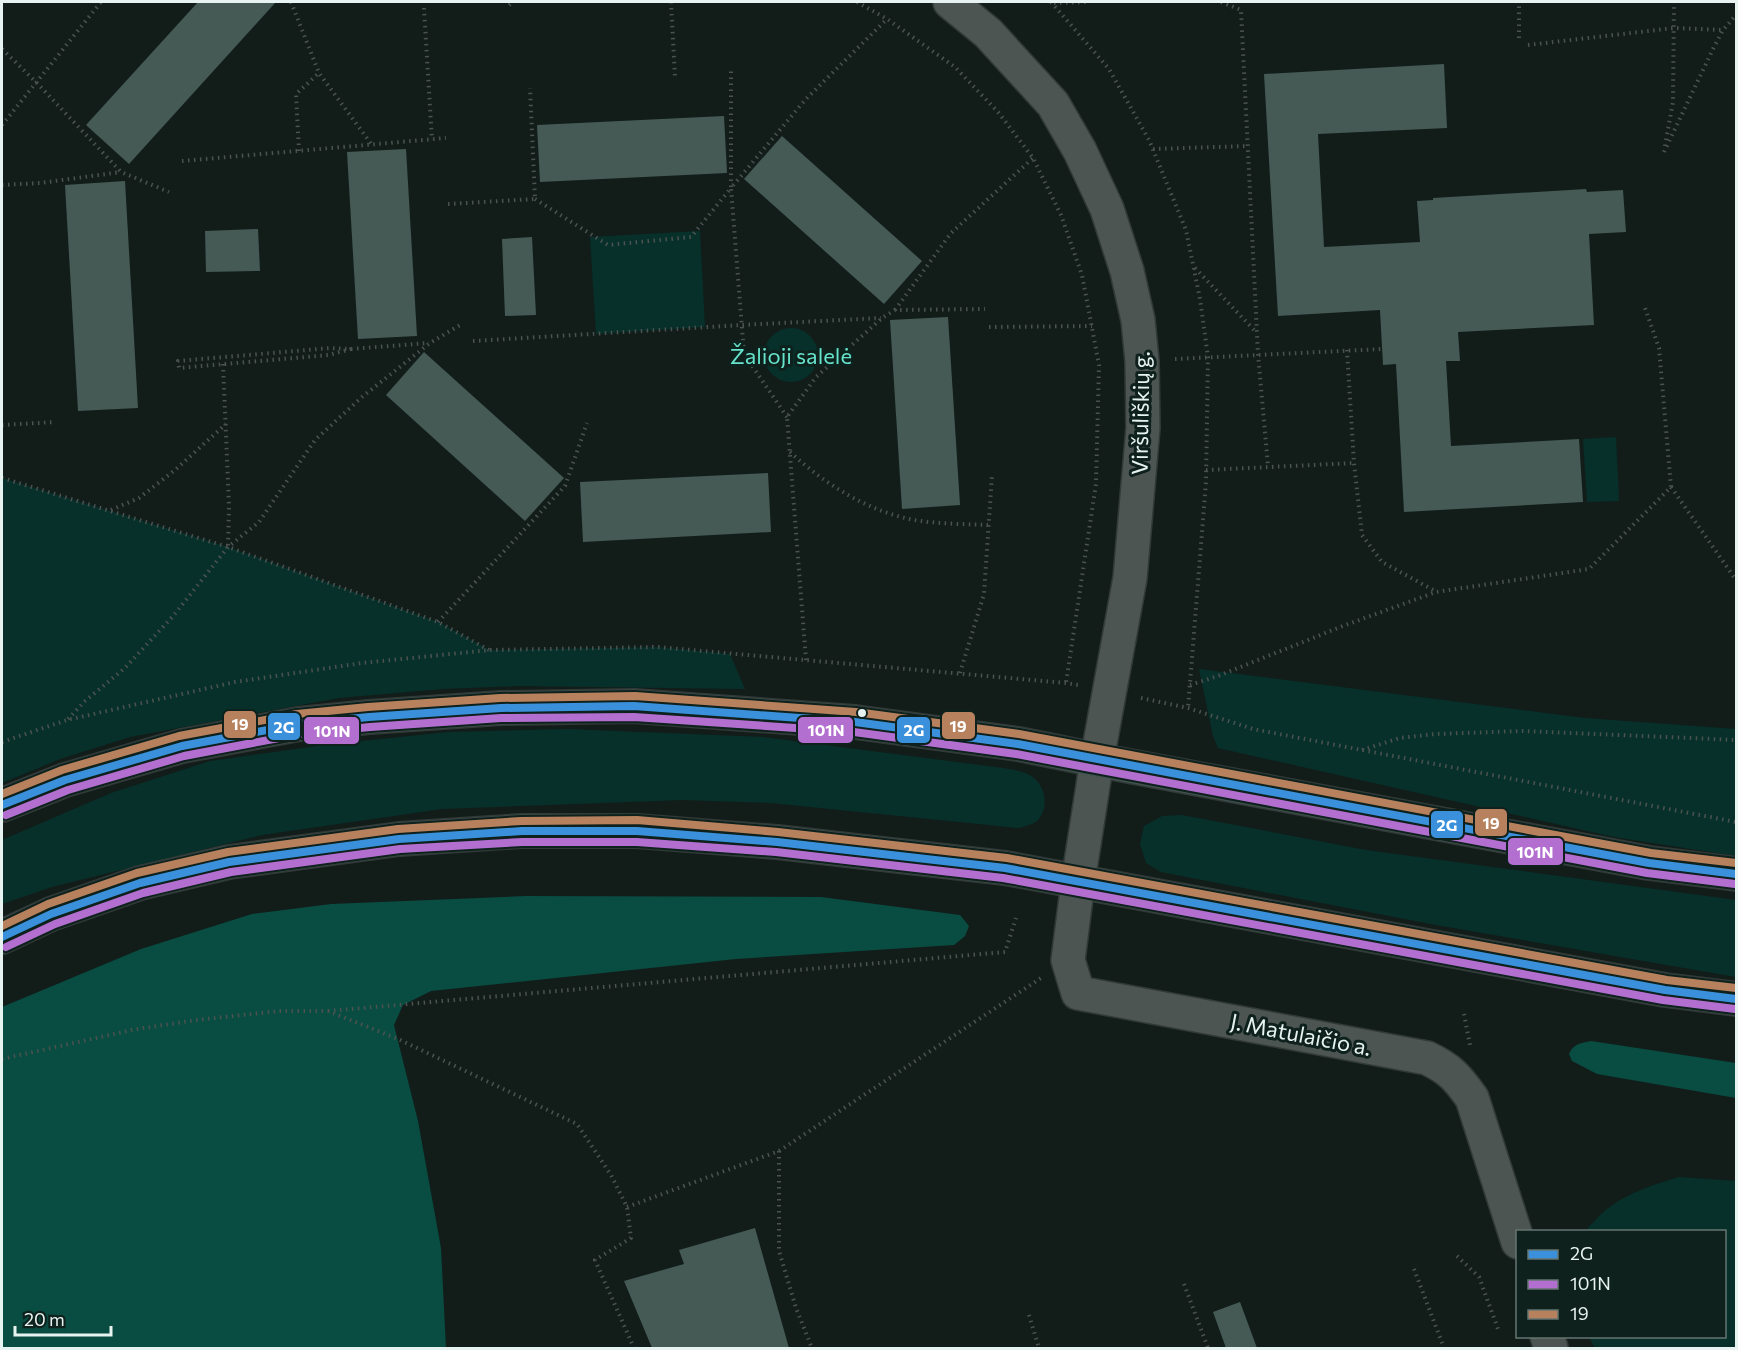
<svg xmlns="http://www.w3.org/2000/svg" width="1738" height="1350" font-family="Commissioner,sans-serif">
	<rect width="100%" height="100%" fill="#121d1a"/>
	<!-- green -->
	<g fill="#07302a">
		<polygon points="700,231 705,327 596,334 590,237"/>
		<circle cx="791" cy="355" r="27"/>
		<polygon points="1616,437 1619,501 1587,502 1583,439"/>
		<polygon points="2,478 228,547 438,622 490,650 657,647 730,654 745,689 518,686 443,689 339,698 130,737 60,759 2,783"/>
		<polygon points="1199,669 1585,718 1736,729 1736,856 1614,837 1218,748 1213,736"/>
		<path d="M567,729L763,737L1003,768C1014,770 1025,771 1034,778C1046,788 1049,809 1037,821C1032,825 1025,826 1019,828L771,803L682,800L442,809L262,835L52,887L2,904V840L111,793L210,761L332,744L449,732Z"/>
		<polygon points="1182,815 1366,850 1736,900 1736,977 1436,925 1161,872 1146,863 1140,844 1144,826 1162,816"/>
		<path d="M1679,1177L1736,1181V1348H1595L1589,1337L1724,1336V1232L1586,1231C1611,1198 1640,1189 1679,1177Z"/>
	</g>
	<!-- forest -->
	<g fill="#094c42">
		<polygon points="526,896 821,897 960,915 969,926 965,936 954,945 736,959 431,991 403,1005 394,1025 418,1121 441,1248 446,1348 2,1348 2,1007 141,949 252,914 331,904"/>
		<path d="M1591,1041L1736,1063V1098L1597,1074L1572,1061L1569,1054C1573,1044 1581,1043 1591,1041Z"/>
	</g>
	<!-- building -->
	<g fill="#455a55">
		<polygon points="198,2 276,2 129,164 86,125"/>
		<polygon points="1444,64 1447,128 1318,134 1324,247 1420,242 1417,201 1433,200 1433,198 1586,189 1587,192 1623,190 1626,232 1589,234 1594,325 1458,332 1460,361 1446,361 1451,446 1579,439 1583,502 1404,512 1396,364 1383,365 1380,310 1278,316 1264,74"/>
		<polygon points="724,116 727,173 540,182 537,125"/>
		<polygon points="782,136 922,261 884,304 744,179"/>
		<polygon points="406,149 417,336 358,339 347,152"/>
		<polygon points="125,181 138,408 78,411 65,185"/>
		<polygon points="258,229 260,271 206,272 205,231"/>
		<polygon points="532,237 536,315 505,316 502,239"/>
		<polygon points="948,317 960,505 902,509 890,320"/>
		<polygon points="424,352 564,478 525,521 386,395"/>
		<polygon points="768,473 771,532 583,542 580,482"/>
		<polygon points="755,1228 789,1348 652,1348 624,1281 684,1264 679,1250"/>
		<polygon points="1240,1302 1257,1348 1226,1348 1213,1312"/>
	</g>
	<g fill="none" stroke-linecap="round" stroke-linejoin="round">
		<defs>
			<g id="street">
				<path d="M1078,882L1068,960L1078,993L1427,1058C1450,1069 1457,1077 1472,1098L1518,1242"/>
				<polyline points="1547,1336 1551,1348"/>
			</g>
			<polyline id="secondary" points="950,2 988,33 1053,104 1080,151 1107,209 1127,271 1138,320 1142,361 1143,428 1130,578 1097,760 1078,882"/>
			<g id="primary">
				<polyline points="2,805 65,780 182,746 299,724 369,717 501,708 634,706 855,722 1018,744 1097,760 1649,863 1736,874"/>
				<polyline points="2,937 51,914 140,883 229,862 399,839 522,831 637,831 777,842 1005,868 1665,990 1736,999"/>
			</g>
		</defs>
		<!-- street casing -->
		<use href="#street" stroke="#323a38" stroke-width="36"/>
		<!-- secondary casing -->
		<use href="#secondary" stroke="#323a38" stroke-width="36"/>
		<!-- primary casing -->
		<use href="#primary" stroke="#323a38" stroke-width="36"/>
		<!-- path -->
		<g stroke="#4b5351" stroke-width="4" stroke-dasharray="1.5 4.5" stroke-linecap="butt">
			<polyline points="291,2 319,73 372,145"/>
			<polyline points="671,2 675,77"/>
			<polyline points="857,2 887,19 955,67 998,112 1033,158 1061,215 1082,275 1099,365 1096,484 1066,683"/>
			<polyline points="1051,2 1109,69 1149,140 1186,230 1200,299 1208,357 1206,482 1188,708"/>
			<polyline points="1221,2 1241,10 1258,354 1268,466"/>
			<polyline points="1054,3 1086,2"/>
			<polyline points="509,5 513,2"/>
			<polyline points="424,8 432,140"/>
			<polyline points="1519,38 1519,2"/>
			<polyline points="1528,45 1674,28 1723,30"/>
			<polyline points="2,49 36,82 121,172 169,192"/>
			<polyline points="2,125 101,2"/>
			<polyline points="1665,146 1673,102 1674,2"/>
			<polyline points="1153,149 1247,146"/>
			<polyline points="299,151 296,94 319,73"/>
			<polyline points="1664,152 1714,47 1723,30 1736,15"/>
			<polyline points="182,161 446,138"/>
			<polyline points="2,185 40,183 121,172"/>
			<polyline points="535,199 608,245 691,237 731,188 731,68"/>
			<polyline points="448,204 535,199 530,88"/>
			<polyline points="1195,268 1256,332"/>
			<polyline points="895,310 951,233 1033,158"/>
			<polyline points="989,327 1092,326"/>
			<polyline points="473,341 742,325 881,318"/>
			<polyline points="351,349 329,355 179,368 178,361 330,348 351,349 429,343"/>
			<polyline points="1347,350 1354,463 1362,535 1382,562 1435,591"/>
			<polyline points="1175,359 1382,349"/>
			<polyline points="223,364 229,506 228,546"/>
			<polyline points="787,417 744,354 731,188 805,100 887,19"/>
			<polyline points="2,425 55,422"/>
			<path d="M790,452C825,484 867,511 914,520C938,524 964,524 988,525"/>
			<polyline points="1206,470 1354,463"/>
			<polyline points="2,478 228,547 438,622 489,650"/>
			<polyline points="1671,487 1736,580"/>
			<polyline points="111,510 139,498 175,470 226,424"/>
			<polyline points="438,622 565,486 587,423"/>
			<polyline points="806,660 787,417 816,377 882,318 895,310 985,309"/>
			<polyline points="960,673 984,594 992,475"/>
			<polyline points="1190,685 1218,676 1343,626 1436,592 1589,569 1671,487 1659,348 1644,305"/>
			<polyline points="1141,698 1188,708 1253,729 1736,822"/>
			<polyline points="68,719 85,701 125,668 174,615 228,547 259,522 315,440 362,397 430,343 460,325"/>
			<polyline points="2,742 67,720 235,682 362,663 490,650 657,647 1066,683 1078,685"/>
			<polyline points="1362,750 1400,738 1435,734 1522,731 1736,740"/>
			<polyline points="328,1011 1005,952 1016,918"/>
			<polyline points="1464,1014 1470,1045"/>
			<polyline points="2,1059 132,1030 196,1020 280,1011 328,1011 398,1039 577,1124 611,1175 627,1207 631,1238 595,1260 634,1348"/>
			<polyline points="779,1151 779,1251 796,1308 812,1348"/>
			<polyline points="627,1207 779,1151 1041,978"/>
			<polyline points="1457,1256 1479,1277 1498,1329"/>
			<polyline points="1414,1269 1444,1348"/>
			<polyline points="1184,1284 1208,1348"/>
			<polyline points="1029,1315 1039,1348"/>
		</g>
		<!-- street -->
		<use href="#street" stroke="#4d5552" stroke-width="33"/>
		<!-- secondary -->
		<use href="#secondary" stroke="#4d5552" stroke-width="33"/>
		<!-- primary -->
		<use href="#primary" stroke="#425350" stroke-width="33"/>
		<defs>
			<g id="bus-1">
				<polyline points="2,805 65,780 182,746 299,724 369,717 501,708 634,706 855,722 1018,744 1649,863 1736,874"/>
				<polyline points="2,937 51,914 140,883 229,862 399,839 522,831 637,831 777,842 1005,868 1665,990 1736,999"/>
			</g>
			<g id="bus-2">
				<polyline points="6,815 68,790 184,756 300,734 370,727 501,718 634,717 854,732 1016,754 1647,873 1735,884"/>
				<polyline points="6,947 55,924 143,893 231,872 400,849 522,842 637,842 776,852 1003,878 1663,1000 1735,1009"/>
			</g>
			<g id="bus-3">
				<polyline points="2,794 62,770 179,736 297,714 368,707 500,698 635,696 856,712 1019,734 1651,853 1736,863"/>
				<polyline points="2,926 48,904 137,873 228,852 398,829 521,821 637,820 778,832 1007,858 1667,980 1736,988"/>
			</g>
		</defs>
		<!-- bus-1 casing -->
		<use href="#bus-1" stroke="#0e211d" stroke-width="12"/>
		<!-- bus-2 casing -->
		<use href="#bus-2" stroke="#0e211d" stroke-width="12"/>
		<!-- bus-3 casing -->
		<use href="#bus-3" stroke="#0e211d" stroke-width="12"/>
		<!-- bus-1 -->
		<use href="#bus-1" stroke="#3a90db" stroke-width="8"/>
		<!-- bus-2 -->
		<use href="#bus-2" stroke="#b36fd0" stroke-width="8"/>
		<!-- bus-3 -->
		<use href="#bus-3" stroke="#b6815c" stroke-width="8"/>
	</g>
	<!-- markers -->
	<circle fill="#e7f3f0" stroke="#0e211d" stroke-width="2" cx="862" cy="713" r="5"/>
	<g text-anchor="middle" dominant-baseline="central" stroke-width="6" stroke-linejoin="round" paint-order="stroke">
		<!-- park labels -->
		<g font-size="22" fill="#66e3cc" stroke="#0e211d">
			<text x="791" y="355">Žalioji salelė</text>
		</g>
		<!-- street labels -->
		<g font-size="22" fill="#e7f3f0" stroke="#0e211d">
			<text transform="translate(1140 413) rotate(-89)">Viršuliškių g.</text>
			<text transform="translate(1301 1034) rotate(11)">J. Matulaičio a.</text>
		</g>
	</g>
	<g stroke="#0e211d" stroke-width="2">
		<rect x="223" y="710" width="34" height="29" rx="6" fill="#b6815c"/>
		<rect x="941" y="711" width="35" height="29" rx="6" fill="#b6815c"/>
		<rect x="267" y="712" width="34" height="29" rx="6" fill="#3a90db"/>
		<rect x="896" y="716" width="35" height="28" rx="6" fill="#3a90db"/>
		<rect x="797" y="716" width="57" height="28" rx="6" fill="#b36fd0"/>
		<rect x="303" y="716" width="57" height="29" rx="6" fill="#b36fd0"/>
		<rect x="1474" y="808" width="34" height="29" rx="6" fill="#b6815c"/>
		<rect x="1430" y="810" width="34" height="29" rx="6" fill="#3a90db"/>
		<rect x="1507" y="837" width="57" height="29" rx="6" fill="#b36fd0"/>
	</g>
	<g font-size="16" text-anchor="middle" font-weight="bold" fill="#fff">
		<text x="240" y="730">19</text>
		<text x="958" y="732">19</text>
		<text x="284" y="733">2G</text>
		<text x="914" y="736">2G</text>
		<text x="826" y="736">101N</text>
		<text x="332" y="737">101N</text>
		<text x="1491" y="829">19</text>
		<text x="1447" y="831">2G</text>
		<text x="1535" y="858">101N</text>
	</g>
	<!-- border -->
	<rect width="1738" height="1350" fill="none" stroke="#e7f3f0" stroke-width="6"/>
	<!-- legend -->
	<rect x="1516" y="1230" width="210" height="108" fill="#0e211d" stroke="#657571" stroke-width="1.5"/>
	<rect x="1528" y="1250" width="30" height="9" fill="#3a90db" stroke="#657571" stroke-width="1.5"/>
	<text x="1570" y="1260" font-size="18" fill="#e7f3f0">2G</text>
	<rect x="1528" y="1280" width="30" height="9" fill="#b36fd0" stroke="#657571" stroke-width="1.5"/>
	<text x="1570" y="1290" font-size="18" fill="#e7f3f0">101N</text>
	<rect x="1528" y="1310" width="30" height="9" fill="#b6815c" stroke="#657571" stroke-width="1.5"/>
	<text x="1570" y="1320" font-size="18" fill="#e7f3f0">19</text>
	<!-- scale -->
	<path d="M15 1326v9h96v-9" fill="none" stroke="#e7f3f0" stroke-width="3"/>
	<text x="24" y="1326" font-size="18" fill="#e7f3f0" stroke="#0e211d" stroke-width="4.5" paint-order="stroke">20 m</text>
</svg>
